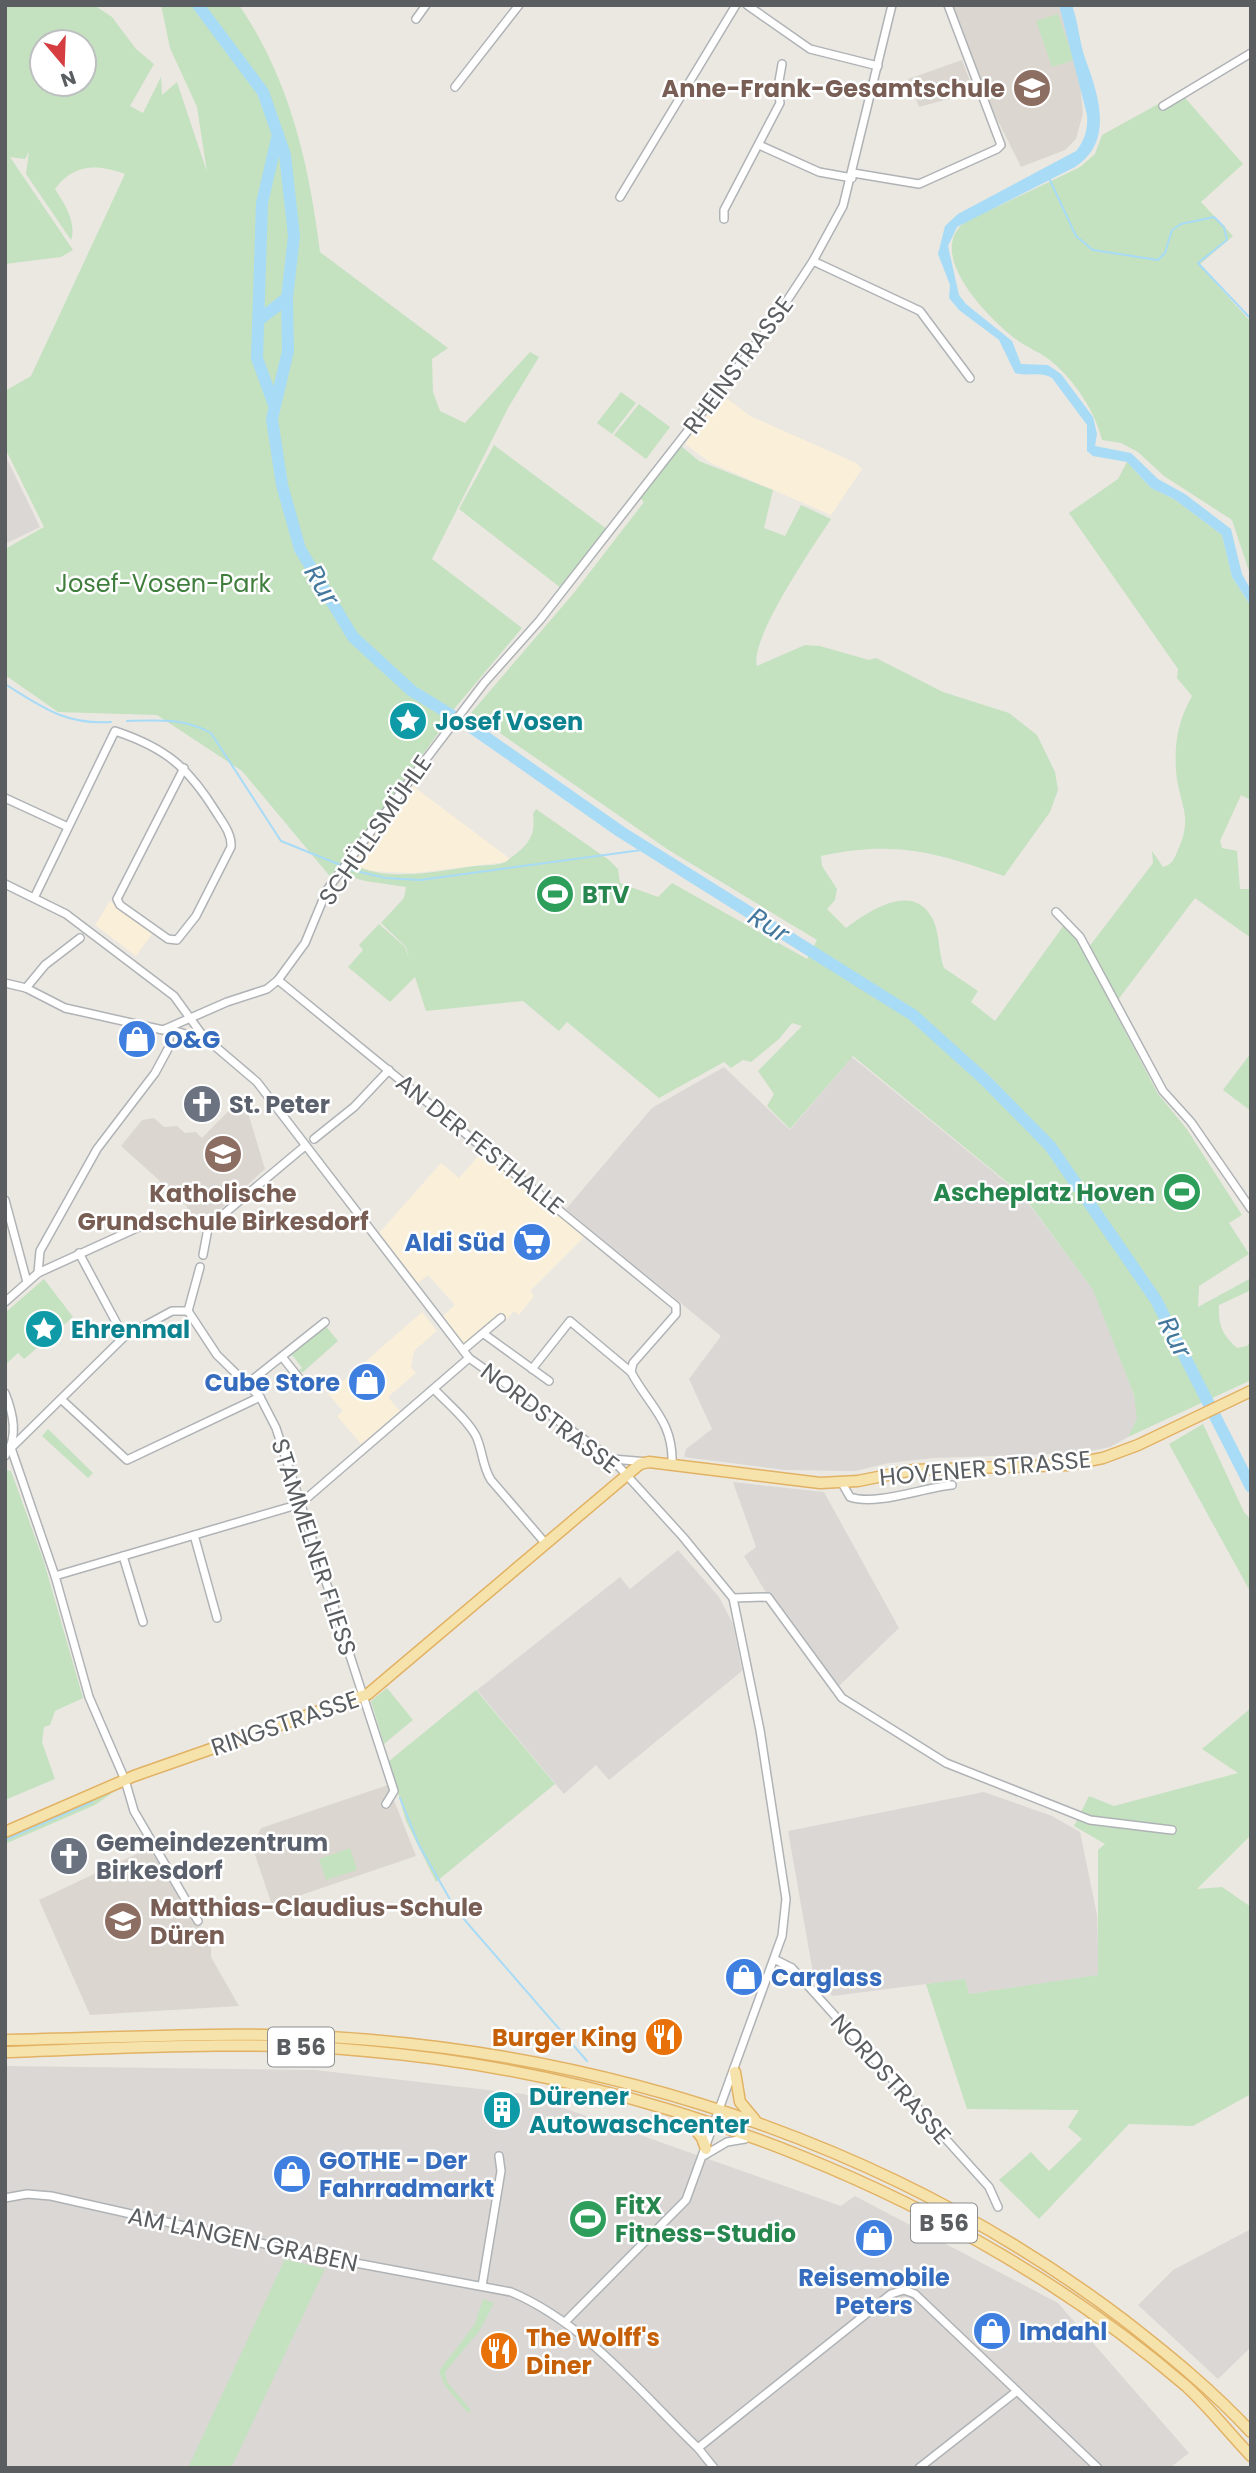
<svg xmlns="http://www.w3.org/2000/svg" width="1256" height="2473" font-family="Poppins,sans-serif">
	<rect width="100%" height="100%" fill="#ebe8e2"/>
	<!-- commercial -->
	<g fill="#faefd9">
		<polygon points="724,396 750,416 856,463 862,469 831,515 711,463 685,444 719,397"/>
		<polygon points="413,786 509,858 506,862 414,873 371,871 353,864"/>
		<polygon points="110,901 152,934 136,956 95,925"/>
		<polygon points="482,1152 585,1236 530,1291 534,1296 519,1315 514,1311 507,1319 499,1314 465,1345 443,1316 455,1305 428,1275 418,1283 379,1233 441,1163 459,1178"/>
		<polygon points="422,1312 437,1331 414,1351 411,1367 416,1373 388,1397 400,1411 361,1444 337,1416 343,1411 328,1394"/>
	</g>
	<!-- industrial -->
	<g fill="#dad7d4">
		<polygon points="5,455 40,527 5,544"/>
		<polygon points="852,1057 1023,1196 1094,1291 1134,1395 1138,1420 1128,1437 1110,1447 1081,1453 934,1458 889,1463 855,1471 785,1470 684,1457 686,1449 712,1429 689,1379 721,1336 566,1209 652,1108 724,1067 790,1130"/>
		<polygon points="733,1482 824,1492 899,1628 839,1686 775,1598 765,1591 744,1556 756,1547"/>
		<polygon points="678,1550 719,1597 733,1624 742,1671 609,1780 596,1765 564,1794 477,1690 620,1577 630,1589"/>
		<polygon points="984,1792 1052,1816 1080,1832 1097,1915 1099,1975 969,1994 965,1979 833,1996 815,1984 788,1831"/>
		<polygon points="5,2066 315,2070 524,2094 841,2206 855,2196 1058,2303 1189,2453 1170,2468 5,2468"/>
		<polygon points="1251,2229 1251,2347 1218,2379 1138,2305 1173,2270"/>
	</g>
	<!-- education -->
	<g fill="#dbd7d0">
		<polygon points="952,5 1059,5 1079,73 1083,113 1076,139 1065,150 1021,167 989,103"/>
		<polygon points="962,60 974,92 919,107 908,79"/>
		<polygon points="243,1096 265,1169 212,1217 186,1216 187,1206 157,1185 160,1181 121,1146 142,1120 154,1118 164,1127 177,1126 185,1133 196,1132 202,1138"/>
		<polygon points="388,1785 416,1856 272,1905 252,1846 261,1828"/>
		<polygon points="149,1848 211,1942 211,1957 239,2006 90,2015 39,1900"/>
	</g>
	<!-- green -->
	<g fill="#c4e1c0" fill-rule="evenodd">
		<path d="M5,5H94L112,17L136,49L154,64L130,106L143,113L161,77L162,95L177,82L207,172L197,107L170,48L161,5H239C290,80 309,164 320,252L448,348L432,359L433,392L440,411L465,423L530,352L539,357L508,408L432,559L522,628L439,727L441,729L333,880L242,771L157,715L58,712L5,675V549L44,527L5,448V391L31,376L125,174C97,164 74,163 55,189C64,203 77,222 71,240L26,174L29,152L25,159L10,157L73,250L61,257L5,264ZM42,42H84V84H42Z"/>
		<polygon points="1058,14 1074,60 1052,67 1036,21"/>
		<path d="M1180,92L1243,164L1201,202L1233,236L1199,265L1251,322V577L1232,520L1164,476L1138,452L1121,443L1102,440C1095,411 1075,381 1051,361C1042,353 1030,349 1020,342C992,323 923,254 965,222C974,215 988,211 999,206C1026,193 1053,180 1080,167L1095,154L1102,135Z"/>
		<polygon points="621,392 636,403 612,434 597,423"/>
		<polygon points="639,404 670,427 646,459 614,435"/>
		<polygon points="494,445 608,530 561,588 459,509"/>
		<path d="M681,446L699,461L773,490L764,528L785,536L801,505L831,519C814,545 749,639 757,666L805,645L820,646L869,660L876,658L943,692L1009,713L1037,735L1055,772L1058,790L1050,812L1004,876C935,852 894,840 821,856L822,866L837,889L835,900L827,909L846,928C867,912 911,882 931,916C940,930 938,952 944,968L978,991L971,1002L995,1021L1064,925L1073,932L1158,1094L1186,1128L1242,1215L1229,1223L1249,1254L1199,1286L1198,1307L1251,1278V1290L1219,1305C1218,1325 1222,1334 1237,1348L1247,1346L1251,1341V1380L1128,1437L1137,1419L1134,1395L1093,1290L1023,1195L853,1056L790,1129L767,1106L774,1094L758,1071L802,1026L792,1023L779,1039L751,1062L743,1060L731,1068L724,1062L659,1098L567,1022L559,1031L523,1001L426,1011L415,977L390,1002L348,967L363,950L359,945L379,924L405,947L409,958L406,947L381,923L404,898L406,887L365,881L345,875L353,864C388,883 437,871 475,866C484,865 500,866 507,861C527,846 536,838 533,814L536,809L609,860L618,869L620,883L658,897L672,883L807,959L817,940L667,849L471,713L573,594L644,502L640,498Z"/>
		<path d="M1127,462L1151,488L1174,499L1222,535L1232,577L1251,606V800L1241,795L1220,841L1222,848L1237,851L1240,889H1251V938L1195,898L1117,1001L1089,947L1153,863L1152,851L1163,867C1171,865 1174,860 1177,852C1195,815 1178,804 1176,769C1174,742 1179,719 1192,696L1177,678L1178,669L1069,513L1118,479Z"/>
		<polygon points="1251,1053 1251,1111 1223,1090"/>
		<polygon points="44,1279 73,1317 24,1359 18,1353 5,1365 5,1313"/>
		<polygon points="324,1324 338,1341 303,1372 298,1371 302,1368 293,1356 287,1356"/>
		<polygon points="1203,1424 1244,1512 1251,1520 1251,1593 1169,1444"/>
		<polygon points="48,1429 93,1473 88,1478 42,1436"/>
		<polygon points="5,1470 11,1471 44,1562 83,1698 55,1711 50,1725 44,1727 42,1742 55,1779 5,1800"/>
		<polygon points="387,1688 413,1720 384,1744 371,1701"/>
		<polygon points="476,1690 555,1784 436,1882 406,1821 389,1761"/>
		<polygon points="1251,1708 1251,1835 1197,1889 1222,1887 1251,1907 1251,2094 1193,2126 1129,2124 1039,2219 999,2180 1031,2152 1049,2171 1082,2139 1068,2127 1079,2110 967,2109 926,1984 965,1979 969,1994 1098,1975 1098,1850 1105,1844 1074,1826 1089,1796 1114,1806 1238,1773 1202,1749"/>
		<polygon points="119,1788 95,1805 5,1844 5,1837"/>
		<polygon points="350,1848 357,1870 326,1880 319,1859"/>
		<polygon points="285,2259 325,2269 234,2462 229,2468 188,2468"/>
		<polygon points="483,2299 516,2311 494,2303 480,2330 445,2372 447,2382 471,2410 468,2413 445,2386 439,2371 475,2324"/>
	</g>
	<!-- water -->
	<path fill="#a8dbf6" d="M1059,5H1072C1078,21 1079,40 1085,58C1098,94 1115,141 1075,167L957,227L948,246L959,295L966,304L1012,341L1021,364L1048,365L1061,374L1093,417L1097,434L1095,446L1131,453L1158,479L1185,494L1231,529L1242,574L1251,590V606L1232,577L1222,535L1174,499L1151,488L1127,462L1093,456L1087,451V425L1052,378C1041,371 1028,377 1015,373L999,340L959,310L949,298L950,285L938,254L945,226L958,214L1076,151C1085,140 1088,129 1087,115Z"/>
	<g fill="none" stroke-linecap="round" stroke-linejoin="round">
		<!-- stream -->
		<g stroke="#a8dbf6" stroke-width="2">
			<polyline points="1049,178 1076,236 1093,250 1158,260 1165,253 1172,230 1181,224 1214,217 1224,227 1227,240 1198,263 1251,319"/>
			<path d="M5,684C42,707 65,725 111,722"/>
			<path d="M127,721C158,720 184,718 211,733L281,841L343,866"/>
			<polyline points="348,869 386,878 420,880 649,849"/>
			<polyline points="400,1798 419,1845 456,1910 587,2061"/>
			<polyline points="5,1840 92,1802"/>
		</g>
		<!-- river -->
		<g stroke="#a8dbf6" stroke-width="12">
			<polyline points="198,5 263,92 285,155 294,236 287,298 288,351 272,419 282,485 300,549 353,637 412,691 471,727 621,832 913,1015 984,1079 1050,1146 1156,1300 1251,1487"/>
			<polyline points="259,320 287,298"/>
			<polyline points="274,405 257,358 262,203 278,134"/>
		</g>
		<defs>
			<g id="minor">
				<polyline points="747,5 810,49 878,66"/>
				<polyline points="416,19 426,5"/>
				<polyline points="455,87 519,5"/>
				<polyline points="1163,106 1251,53"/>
				<polyline points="759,145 819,172 852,178"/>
				<polyline points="853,173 919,184 997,149 1001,145 948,5"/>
				<polyline points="620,197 736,5"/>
				<polyline points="724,219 724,210 780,103 778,87 782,64"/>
				<polyline points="813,261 920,311 970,378"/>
				<polyline points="5,798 68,827"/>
				<polyline points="5,884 66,914 174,996 203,1036 257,1082 469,1358 612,1459 683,1537 733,1598 760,1730 786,1899 782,1936 686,2200 565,2322"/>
				<path d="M35,896L115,731C166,748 188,767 216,812C223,823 232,834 231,847L196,916L177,940L168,939L120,905L117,899L184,768"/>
				<polyline points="1056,912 1080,937 1163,1091 1191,1122 1251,1209"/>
				<path d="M278,980L676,1306V1314L633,1363L631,1372C649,1406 674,1421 672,1465"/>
				<polyline points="5,983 26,988 65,1008 163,1030 227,1002 267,989 278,980 305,943 327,890 350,859 484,683 540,620 775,319 813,261 843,206 892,5"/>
				<polyline points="26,988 45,965 80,938"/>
				<polyline points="169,1029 205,1040"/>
				<polyline points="314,1139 354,1107 389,1070"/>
				<polyline points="5,1200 27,1282"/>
				<polyline points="79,1253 124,1337"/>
				<polyline points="203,1255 209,1223"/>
				<polyline points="38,1273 40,1251 97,1149 155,1073 169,1047 169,1029"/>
				<polyline points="5,1302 38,1273 139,1227 174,1220 213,1223 305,1146"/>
				<polyline points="188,1311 172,1311 124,1337 11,1448 55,1576 89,1697 125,1780 134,1811 198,1921"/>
				<polyline points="188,1311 217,1355 260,1397 276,1428 394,1791 386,1804"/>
				<polyline points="188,1311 200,1267"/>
				<polyline points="484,1334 549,1381"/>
				<polyline points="463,1350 501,1318"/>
				<polyline points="283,1358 307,1388"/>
				<polyline points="532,1369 570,1321 631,1372"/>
				<polyline points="247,1384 325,1322"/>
				<path d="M434,1389C447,1403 467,1419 476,1436C483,1451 482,1466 491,1480L546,1544"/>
				<path d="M5,1393C13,1413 19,1437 5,1456"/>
				<polyline points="62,1400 127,1460 260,1397"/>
				<polyline points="612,1459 648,1462"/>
				<path d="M842,1483L850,1497C876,1506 922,1488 952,1485"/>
				<polyline points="194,1535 217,1618"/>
				<polyline points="123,1556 143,1622"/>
				<polyline points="55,1576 300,1504 469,1358"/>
				<polyline points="733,1598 768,1597 842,1698 946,1763 1090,1820 1172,1830"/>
				<polyline points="776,1960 792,1968 989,2187 998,2207"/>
				<polyline points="705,2155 727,2142 745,2139"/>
				<path d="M5,2198L27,2194L51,2196L318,2256L511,2292C585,2323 641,2393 698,2448L714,2468"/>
				<polyline points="482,2286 501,2171 499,2156"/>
				<polyline points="698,2448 891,2294 904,2290 915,2294 1098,2468"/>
				<polyline points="919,2468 1017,2391"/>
			</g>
			<g id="major">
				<polyline points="5,1832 134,1776 368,1694 640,1464 649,1462 820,1483 858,1481 913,1470 1067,1465 1103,1458 1138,1445 1251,1391"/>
				<path d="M5,2040C127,2038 249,2029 371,2040C642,2063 907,2155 1124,2320C1169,2355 1212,2390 1251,2432"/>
				<path d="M5,2052C125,2048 246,2040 366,2051C655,2075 965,2196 1186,2386C1209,2407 1229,2433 1251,2456"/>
				<polyline points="735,2072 740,2102 755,2120"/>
				<polyline points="685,2116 702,2138 706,2149"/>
			</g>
		</defs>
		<!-- minor casing -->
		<use href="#minor" stroke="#afb3b6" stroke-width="10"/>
		<!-- major casing -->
		<use href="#major" stroke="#e2b264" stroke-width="13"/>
		<!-- minor -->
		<use href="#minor" stroke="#fff" stroke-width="7"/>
		<!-- major -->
		<use href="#major" stroke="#f6e3ac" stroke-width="10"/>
	</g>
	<!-- icons -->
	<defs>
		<symbol id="school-disc" viewBox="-11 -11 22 22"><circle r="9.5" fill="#8d6e63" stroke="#fff"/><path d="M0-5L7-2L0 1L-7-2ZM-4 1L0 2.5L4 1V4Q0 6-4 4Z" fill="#fff"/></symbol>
		<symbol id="sight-disc" viewBox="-11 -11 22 22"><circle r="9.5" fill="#0f9aa8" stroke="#fff"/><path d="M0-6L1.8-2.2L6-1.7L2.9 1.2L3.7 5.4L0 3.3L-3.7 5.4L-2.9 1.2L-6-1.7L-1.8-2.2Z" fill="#fff"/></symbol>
		<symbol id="stadium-disc" viewBox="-11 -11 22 22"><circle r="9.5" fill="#2e9e5b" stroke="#fff"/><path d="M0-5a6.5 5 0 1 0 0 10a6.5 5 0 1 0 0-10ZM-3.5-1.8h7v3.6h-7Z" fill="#fff"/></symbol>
		<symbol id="shop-disc" viewBox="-11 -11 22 22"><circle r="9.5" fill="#3f7fe0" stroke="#fff"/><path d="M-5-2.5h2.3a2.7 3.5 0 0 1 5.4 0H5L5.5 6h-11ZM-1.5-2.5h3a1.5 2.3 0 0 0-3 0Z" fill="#fff"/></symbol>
		<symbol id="church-disc" viewBox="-11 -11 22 22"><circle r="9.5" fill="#6b7280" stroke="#fff"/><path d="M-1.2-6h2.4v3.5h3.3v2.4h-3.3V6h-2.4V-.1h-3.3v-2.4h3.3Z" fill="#fff"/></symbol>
		<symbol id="supermarket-disc" viewBox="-11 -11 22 22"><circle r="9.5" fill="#3f7fe0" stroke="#fff"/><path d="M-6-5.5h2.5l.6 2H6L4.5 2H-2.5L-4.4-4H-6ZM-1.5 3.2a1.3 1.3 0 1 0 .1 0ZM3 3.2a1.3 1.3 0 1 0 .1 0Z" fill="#fff"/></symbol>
		<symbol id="restaurant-disc" viewBox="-11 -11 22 22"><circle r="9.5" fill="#e8710a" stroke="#fff"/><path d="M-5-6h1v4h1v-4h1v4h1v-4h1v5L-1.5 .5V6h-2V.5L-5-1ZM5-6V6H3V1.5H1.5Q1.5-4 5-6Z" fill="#fff"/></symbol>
		<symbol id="building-disc" viewBox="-11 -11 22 22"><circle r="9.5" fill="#0f9aa8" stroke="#fff"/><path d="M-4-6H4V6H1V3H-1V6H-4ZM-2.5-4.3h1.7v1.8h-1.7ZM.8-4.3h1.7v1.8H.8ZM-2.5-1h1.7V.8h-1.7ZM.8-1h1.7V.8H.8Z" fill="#fff"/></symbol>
	</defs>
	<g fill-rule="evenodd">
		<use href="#school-disc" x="1010" y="66" width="44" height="44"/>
		<use href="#sight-disc" x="386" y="699" width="44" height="44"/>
		<use href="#stadium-disc" x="533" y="872" width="44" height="44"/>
		<use href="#shop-disc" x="115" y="1017" width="44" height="44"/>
		<use href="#church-disc" x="180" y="1082" width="44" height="44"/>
		<use href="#school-disc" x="201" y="1132" width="44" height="44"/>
		<use href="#stadium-disc" x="1160" y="1170" width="44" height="44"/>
		<use href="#supermarket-disc" x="510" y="1220" width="44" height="44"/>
		<use href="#sight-disc" x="22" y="1307" width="44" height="44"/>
		<use href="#shop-disc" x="345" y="1360" width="44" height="44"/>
		<use href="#church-disc" x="47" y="1834" width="44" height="44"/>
		<use href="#school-disc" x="101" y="1899" width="44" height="44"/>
		<use href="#shop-disc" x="722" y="1955" width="44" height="44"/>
		<use href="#restaurant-disc" x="642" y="2015" width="44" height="44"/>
		<use href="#building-disc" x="480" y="2088" width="44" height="44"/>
		<use href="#shop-disc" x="270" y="2152" width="44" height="44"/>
		<use href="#stadium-disc" x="566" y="2197" width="44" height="44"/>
		<use href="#shop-disc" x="852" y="2216" width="44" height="44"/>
		<use href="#shop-disc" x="970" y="2309" width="44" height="44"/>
		<use href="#restaurant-disc" x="477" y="2329" width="44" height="44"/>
	</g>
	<g text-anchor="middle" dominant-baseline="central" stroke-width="5" stroke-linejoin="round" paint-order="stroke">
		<!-- shield labels -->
		<g fill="#fff" stroke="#8c8e90" stroke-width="2">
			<rect x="268" y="2027.5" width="66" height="39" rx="5"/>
			<rect x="911" y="2203.5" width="66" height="39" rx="5"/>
		</g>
		<g font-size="23" font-weight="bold" fill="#5a5e61">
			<text x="301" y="2047">B 56</text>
			<text x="944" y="2223">B 56</text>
		</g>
		<!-- education labels -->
		<g font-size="24" font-weight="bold" fill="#785e54" stroke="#fff" text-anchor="end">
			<text x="1005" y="88">Anne-Frank-Gesamtschule</text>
			<text x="223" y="1193" text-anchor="middle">Katholische<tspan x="223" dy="28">Grundschule Birkesdorf</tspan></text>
			<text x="150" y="1907" text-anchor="start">Matthias-Claudius-Schule<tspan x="150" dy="28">Düren</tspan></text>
		</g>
		<!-- street labels -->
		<g font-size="24" fill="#5a5e61" stroke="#fff">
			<text transform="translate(738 365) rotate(-53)">RHEINSTRASSE</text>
			<text transform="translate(375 830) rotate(-55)">SCHÜLLSMÜHLE</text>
			<text transform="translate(480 1144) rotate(39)">AN DER FESTHALLE</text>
			<text transform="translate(550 1418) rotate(37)">NORDSTRASSE</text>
			<text transform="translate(985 1468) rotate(-5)">HOVENER STRASSE</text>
			<text transform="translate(314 1547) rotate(72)">STAMMELNER FLIESS</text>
			<text transform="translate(285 1723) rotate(-19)">RINGSTRASSE</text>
			<text transform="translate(891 2079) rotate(48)">NORDSTRASSE</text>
			<text transform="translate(243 2239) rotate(12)">AM LANGEN GRABEN</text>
		</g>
		<!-- park labels -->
		<g font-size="24" fill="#407e3d" stroke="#fff">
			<text x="163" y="583">Josef-Vosen-Park</text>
		</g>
		<!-- culture labels -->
		<g font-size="24" font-weight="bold" fill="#0d838f" stroke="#fff" text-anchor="start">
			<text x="435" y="721">Josef Vosen</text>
			<text x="71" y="1329">Ehrenmal</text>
			<text x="529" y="2096">Dürener<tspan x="529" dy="28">Autowaschcenter</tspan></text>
		</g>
		<!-- leisure labels -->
		<g font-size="24" font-weight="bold" fill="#27864d" stroke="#fff" text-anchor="start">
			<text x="582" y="894">BTV</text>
			<text x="1155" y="1192" text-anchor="end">Ascheplatz Hoven</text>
			<text x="615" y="2205">FitX<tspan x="615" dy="28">Fitness-Studio</tspan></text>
		</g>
		<!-- shop labels -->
		<g font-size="24" font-weight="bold" fill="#366cbe" stroke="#fff" text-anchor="start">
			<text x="164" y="1039">O&amp;G</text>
			<text x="505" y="1242" text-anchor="end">Aldi Süd</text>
			<text x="340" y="1382" text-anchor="end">Cube Store</text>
			<text x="771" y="1977">Carglass</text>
			<text x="319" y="2160">GOTHE - Der<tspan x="319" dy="28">Fahrradmarkt</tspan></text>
			<text x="874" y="2277" text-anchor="middle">Reisemobile<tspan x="874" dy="28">Peters</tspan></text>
			<text x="1019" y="2331">Imdahl</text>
		</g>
		<!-- worship labels -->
		<g font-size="24" font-weight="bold" fill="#5b616d" stroke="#fff" text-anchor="start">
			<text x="229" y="1104">St. Peter</text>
			<text x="96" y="1842">Gemeindezentrum<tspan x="96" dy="28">Birkesdorf</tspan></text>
		</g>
		<!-- food labels -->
		<g font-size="24" font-weight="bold" fill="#c56008" stroke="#fff" text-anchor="end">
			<text x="637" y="2037">Burger King</text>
			<text x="526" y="2337" text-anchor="start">The Wolff's<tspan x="526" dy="28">Diner</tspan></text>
		</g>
		<!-- water labels -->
		<g font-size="26" font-style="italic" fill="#45789d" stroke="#fff">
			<text transform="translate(322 585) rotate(59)">Rur</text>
			<text transform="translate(769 925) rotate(32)">Rur</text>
			<text transform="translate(1175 1337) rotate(63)">Rur</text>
		</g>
	</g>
	<!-- border -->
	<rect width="1256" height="2473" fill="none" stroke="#5a5e61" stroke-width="14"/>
	<!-- north arrow -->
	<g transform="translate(63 63) rotate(161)"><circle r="33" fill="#ffffff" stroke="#bdbfc0" stroke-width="2"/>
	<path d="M0-5L12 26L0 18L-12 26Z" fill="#d63d40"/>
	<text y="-10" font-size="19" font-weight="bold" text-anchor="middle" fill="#5a5e61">N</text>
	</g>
</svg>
